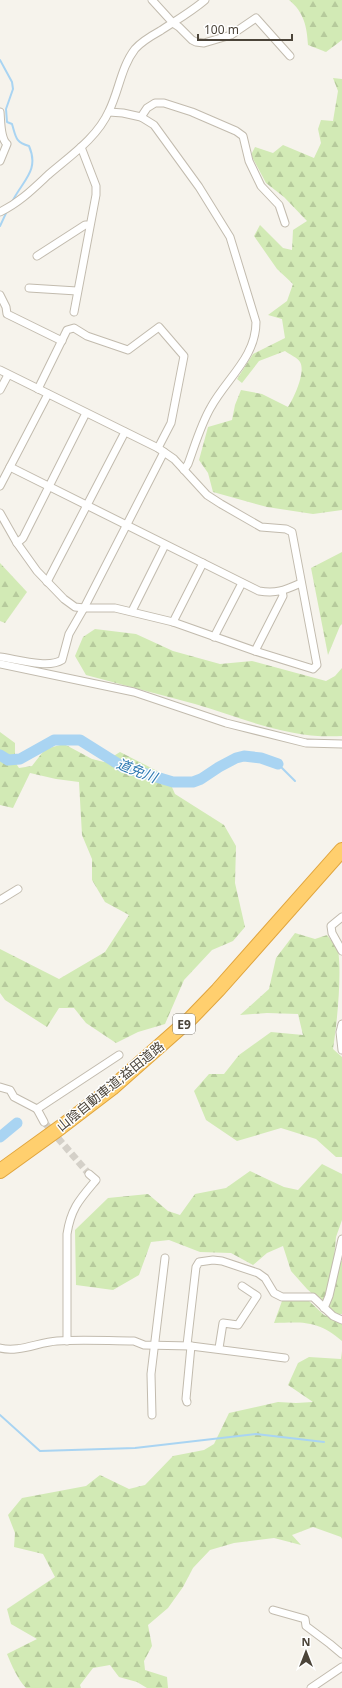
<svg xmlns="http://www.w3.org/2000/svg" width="342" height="1688" font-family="'Noto Sans','Noto Sans JP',sans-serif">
	<defs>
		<pattern id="forest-firs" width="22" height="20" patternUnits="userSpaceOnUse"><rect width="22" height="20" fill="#d2eab5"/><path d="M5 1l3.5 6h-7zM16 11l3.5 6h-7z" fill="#b6ca9c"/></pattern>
	</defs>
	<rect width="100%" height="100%" fill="#f6f3ec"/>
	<!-- forest -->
	<g fill="url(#forest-firs)">
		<path d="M289,0H342V40L326,52L308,45C307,27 304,12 289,0Z"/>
		<path d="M333,78L342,79V510L313,514L267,507L213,492L208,473L199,460L208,427L232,420L235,405L241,390L262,394L288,407C294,398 306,372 300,362C298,358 289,354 285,351L259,361L242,383L237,379L253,354L285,338L282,319L268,315L287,301L293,284L277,269L254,236L260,225L283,248L292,250L293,230L307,221L284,197L266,183L251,155L255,147L273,153L283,145L314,158L321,143L318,129L321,120L333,121L338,91Z"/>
		<polygon points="342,552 342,624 340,626 328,655 311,568"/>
		<polygon points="0,563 27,592 5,623 0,621"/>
		<path d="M95,629L136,634L173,651L220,664L252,661L326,681L335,676L342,668V736C289,739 245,719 195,704C159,694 122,685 86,675L75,656L83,637Z"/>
		<polygon points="0,732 15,743 15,762 19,768 32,766 45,749 64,744 92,759 104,762 120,752 167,776 175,794 224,825 236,846 235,883 245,927 233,941 212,950 184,980 165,1024 138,1032 116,1043 86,1023 74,1008 59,1008 47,1027 5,1000 0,993 0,949 59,979 105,952 129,915 105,902 92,880 92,859 82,835 79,782 56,779 30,773 13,808 0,805"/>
		<path d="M295,933L315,939L327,935C331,940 335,945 338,950C342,973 337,1024 333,1049L342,1057V1157H336L316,1139L281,1128L237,1141L206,1120L194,1091L209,1074H224L239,1055L271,1032L303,1035L298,1014L267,1013L240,1015L269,989L276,958Z"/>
		<polygon points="322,1164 342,1174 342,1220 336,1237 334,1259 342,1261 342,1314 335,1314 307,1289 291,1271 283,1246 267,1253 253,1265 231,1253 200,1252 169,1240 151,1242 139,1275 113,1290 76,1285 75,1230 108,1198 148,1194 168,1211 180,1215 195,1194 226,1188 250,1171 284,1187 298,1190"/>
		<path d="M282,1301H309L324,1315L342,1323V1341C318,1320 303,1322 274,1323Z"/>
		<path d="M342,1351V1539L341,1537L313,1527L292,1535L301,1545L274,1538L234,1543L210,1550L193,1568L183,1587L168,1608L148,1625L152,1646L144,1661L145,1670L167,1677L168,1688H147L137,1682L119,1677L110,1665L93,1668L80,1685L81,1688H26C17,1678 12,1666 7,1654L37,1639L11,1624L7,1609L55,1577L43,1554L14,1547L15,1533L8,1515L22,1498L86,1486L100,1475L129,1489L145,1485L173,1456L204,1450L214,1444L229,1413L278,1402L296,1403L313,1402L288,1385L298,1363L309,1357L341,1359Z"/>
	</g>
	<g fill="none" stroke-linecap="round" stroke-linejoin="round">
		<!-- stream -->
		<g stroke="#a9d4f2" stroke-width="2">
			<path d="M0,60L12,82L13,89L6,109L7,122L12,124C16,137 15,142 29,146C40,171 22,181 12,202"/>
			<polyline points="0,226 7,211"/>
			<polyline points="278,764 295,781"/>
			<polyline points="0,1415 40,1451 135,1448 256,1434 324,1442"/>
		</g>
		<!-- river -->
		<g stroke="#a9d4f2" stroke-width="11">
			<polyline points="0,755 8,760 20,759 54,740 80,740 123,767 173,782 193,782 201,779 219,767 236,758 244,756 261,758 278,764"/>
			<polyline points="0,1137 17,1123"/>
		</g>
		<!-- minor-tunnel -->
		<polyline stroke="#d4d0c8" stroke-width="7" stroke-dasharray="7 3.5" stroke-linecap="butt" points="44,1122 89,1174"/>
		<defs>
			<g id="minor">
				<polyline points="152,0 173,23 179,27 192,40 196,42 204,43 231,35 256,18 290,56"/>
				<path d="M0,112C1,121 0,138 7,144L0,161"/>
				<path d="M109,112L123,113L141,117L154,125L199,187L230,237L256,322C256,357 227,378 211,407C201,424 195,445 188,464L184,470"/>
				<polyline points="141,117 147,108 155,103 164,103 192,112 236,131 243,136 249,161 261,186 279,205 285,223"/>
				<path d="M0,212C19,203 33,189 48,175C70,156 97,138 109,111C119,91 121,67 135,49C142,41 151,36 160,31C175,21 191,12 205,0"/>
				<polyline points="37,256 85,225 89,225"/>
				<polyline points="29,288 77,291"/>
				<polyline points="0,295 6,307 7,314 62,341"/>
				<polyline points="74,312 96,195 96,186 81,147"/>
				<polyline points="0,370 158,448 174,459 207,495 221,504 261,527 286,529 292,532 317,665 313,669 255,651 173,622 115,608 84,608 75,607 64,599 37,571 17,543 0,513"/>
				<polyline points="38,389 67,330 74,328 87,336 128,350 159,327 184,356 171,423 158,448"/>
				<polyline points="0,390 8,375"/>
				<path d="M10,467L259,591C277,594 285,590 301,583"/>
				<polyline points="0,486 48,394"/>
				<polyline points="17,543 23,538 86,413"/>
				<polyline points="47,582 125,432"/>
				<polyline points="132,611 165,545"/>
				<polyline points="173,622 203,563"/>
				<polyline points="214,637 242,583"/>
				<polyline points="255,651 283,596 282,591"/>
				<path d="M0,657C16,659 48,669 62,660L69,634L84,608L164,452"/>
				<polyline points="0,664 134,692 226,723 306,743 342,744"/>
				<polyline points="0,900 18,889"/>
				<polyline points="342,917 331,926 332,933 342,951"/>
				<polyline points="342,1024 340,1032 342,1050"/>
				<polyline points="0,1087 10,1090 14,1097 37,1109 119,1055"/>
				<polyline points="37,1109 44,1122"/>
				<polyline points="324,1308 329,1296 342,1239"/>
				<path d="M67,1341V1234C71,1208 80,1199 96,1180L89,1174"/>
				<polyline points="187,1345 196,1267 199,1262 213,1260 222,1261 258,1273 265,1278 274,1293 282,1297 313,1297 333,1316 342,1320"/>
				<path d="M0,1348C18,1353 39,1342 57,1341C83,1339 109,1341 134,1341L144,1345L191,1346L285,1358"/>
				<polyline points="219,1348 223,1323 238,1325 257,1296 242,1286"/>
				<polyline points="187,1402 186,1399 191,1346"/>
				<polyline points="152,1415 151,1374 165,1258"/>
				<polyline points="273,1610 305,1619 306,1626 330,1644 342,1654"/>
				<polyline points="311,1688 342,1667"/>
			</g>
			<polyline id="motorway" points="0,1171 61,1127 112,1088 190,1019 218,990 342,850"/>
		</defs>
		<!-- minor casing -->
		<use href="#minor" stroke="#c2bbae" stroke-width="9"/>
		<!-- motorway casing -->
		<use href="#motorway" stroke="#e0a43c" stroke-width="16"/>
		<!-- minor -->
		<use href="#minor" stroke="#fff" stroke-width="7"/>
		<!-- motorway -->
		<use href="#motorway" stroke="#ffcf6e" stroke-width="14"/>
	</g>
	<g text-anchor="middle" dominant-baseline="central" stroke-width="3" stroke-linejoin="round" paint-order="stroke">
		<!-- shield labels -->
		<rect fill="#fff" stroke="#817c74" stroke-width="1" x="173" y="1014" width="22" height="20" rx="3"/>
		<g font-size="12" font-weight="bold" fill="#4b4439">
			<text x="184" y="1024">E9</text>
		</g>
		<!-- street labels -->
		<g font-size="13" fill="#4b4439" stroke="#fff">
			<text transform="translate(110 1086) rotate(-39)">山陰自動車道;益田道路</text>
		</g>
		<!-- water labels -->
		<g font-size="14" font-style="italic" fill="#2e7ab2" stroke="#fff">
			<text transform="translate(137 770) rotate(21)">道免川</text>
		</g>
	</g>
	<!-- north arrow -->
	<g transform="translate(306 1652)" stroke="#ffffff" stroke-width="3" paint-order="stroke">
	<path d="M0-3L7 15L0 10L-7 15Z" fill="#4b4439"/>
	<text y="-6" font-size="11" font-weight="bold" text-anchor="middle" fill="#4b4439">N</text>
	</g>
	<!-- scale -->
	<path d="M198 34v6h94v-6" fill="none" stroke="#4b4439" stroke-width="2"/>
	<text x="204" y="34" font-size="12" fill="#4b4439" stroke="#ffffff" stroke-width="3" paint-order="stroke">100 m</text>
</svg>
